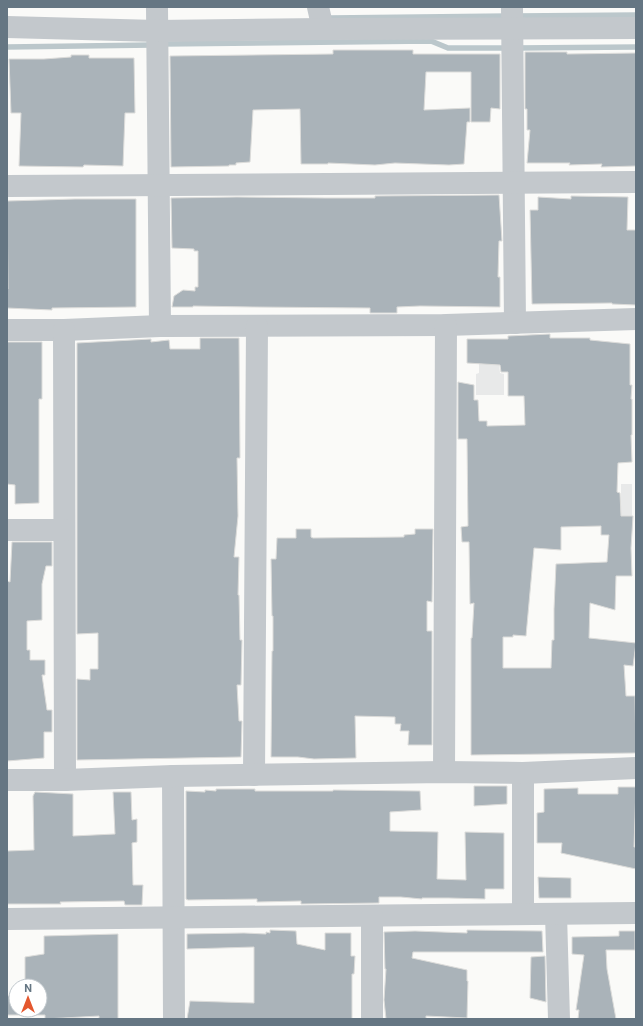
<svg xmlns="http://www.w3.org/2000/svg" width="643" height="1026" font-family="Roboto,sans-serif">
	<rect width="100%" height="100%" fill="#fafaf8"/>
	<!-- built -->
	<g fill="#e8e9e9">
		<polygon points="479,364 499,364 500,373 504,374 504,395 476,395 476,374 479,373"/>
		<rect x="621" y="484" width="11" height="32"/>
	</g>
	<g fill="none" stroke-linecap="round" stroke-linejoin="round">
		<!-- stream -->
		<g stroke="#bbc7cb" stroke-width="5.5">
			<polyline points="326,14 330,18 508,16"/>
			<polyline points="516,16 636,15"/>
			<polyline points="162,44 431,41 448,48 508,48"/>
			<polyline points="7,47 153,45"/>
			<polyline points="516,48 636,47"/>
		</g>
	</g>
	<!-- building -->
	<g fill="#aab3b9" stroke="#dcdcda" fill-rule="evenodd">
		<polygon points="333,50 413,50 413,54 500,54 500,109 491,108 490,122 471,122 471,72 426,72 424,110 470,108 470,122 467,122 464,164 449,165 395,163 375,165 328,163 328,164 301,164 300,109 253,110 250,162 236,163 236,165 229,165 229,166 171,167 170,56 333,54"/>
		<polygon points="525,52 567,52 567,54 636,53 636,166 601,167 602,164 569,165 570,163 527,163 530,130 527,130 527,109 525,109"/>
		<polygon points="71,55 89,55 89,58 134,58 135,113 125,113 123,166 84,165 83,167 19,166 21,113 11,113 9,59 44,59 71,57"/>
		<polygon points="499,195 502,241 499,241 498,277 500,277 500,307 420,306 397,307 397,313 370,313 370,308 253,307 193,306 193,307 172,307 174,296 183,290 195,291 195,287 198,287 198,251 194,251 194,249 172,248 171,198 237,197 326,198 375,198 375,196"/>
		<polygon points="571,196 628,197 627,230 636,230 636,305 612,304 612,303 532,304 530,210 538,210 538,197 571,199"/>
		<polygon points="75,199 136,199 136,307 52,308 52,310 7,308 7,289 8,289 7,201"/>
		<path d="M550,334V338H590V340L630,344V385H632L631,399H632V435H631L632,462L618,463L617,492L620,493L621,516H633L631,548L632,576H616L615,610L590,603L589,638L636,643L633,666L624,665L626,696H635L636,753L471,755V638H472L474,603L470,604L469,542H462L461,527L468,526L467,439H458V382L474,385V400H478L479,421H487V426L525,425L524,396H508V372H501L500,365L467,363V339H508V336ZM601,526V535H609L607,562L556,564L554,609V640H552L551,668H503V637H513V635L526,636L534,548L561,550V527Z"/>
		<polygon points="200,338 239,338 240,458 237,458 238,516 234,557 239,557 238,595 239,595 240,640 242,640 241,685 237,685 239,721 242,721 241,757 77,760 77,679 90,680 90,669 98,669 98,633 77,634 77,343 151,339 151,342 169,340 170,349 200,349"/>
		<polygon points="7,342 42,342 42,399 39,399 39,503 15,504 15,485 7,484"/>
		<polygon points="296,529 311,529 311,537 313,538 404,537 404,535 415,534 415,529 433,529 432,602 427,601 427,631 432,631 432,745 408,745 409,731 400,731 401,724 395,724 395,717 355,716 356,758 314,759 298,757 271,757 272,651 273,651 273,616 272,616 271,559 276,559 277,538 296,538"/>
		<polygon points="12,542 52,542 52,566 46,566 42,584 42,620 27,621 27,650 30,650 30,660 45,660 45,675 42,675 47,710 52,710 52,732 44,732 44,758 7,761 7,581 10,582"/>
		<polygon points="474,786 507,786 507,804 474,806"/>
		<polygon points="618,787 636,787 634,847 636,847 636,869 561,853 562,843 537,843 537,813 544,812 544,789 578,788 578,794 618,794"/>
		<polygon points="216,789 255,789 255,791 333,791 333,790 420,791 421,810 390,812 390,831 438,832 437,879 466,880 465,832 504,833 504,889 485,889 485,899 449,898 422,898 422,899 401,897 379,897 379,903 301,904 301,901 257,902 257,899 188,900 186,899 186,791 205,792 205,790 216,791"/>
		<polygon points="35,792 73,794 73,836 115,834 113,792 131,792 132,820 137,819 137,842 132,843 133,885 143,885 142,905 125,905 124,901 60,902 61,904 7,904 7,851 34,850 33,796"/>
		<polygon points="538,877 571,878 571,898 539,898"/>
		<polygon points="270,930 296,931 297,944 325,950 325,933 351,933 351,956 355,956 354,974 352,974 352,1019 187,1019 190,1001 254,1003 254,947 187,949 187,934 244,933 266,934 266,932 270,933"/>
		<polygon points="467,930 542,931 543,952 413,952 412,958 467,970 467,981 468,981 467,1018 426,1016 426,1019 386,1019 384,1000 386,969 385,969 384,932 415,931 467,933"/>
		<polygon points="619,931 635,931 635,950 606,950 607,969 616,1019 578,1019 579,1010 576,1010 584,955 572,954 572,937 619,936"/>
		<polygon points="118,934 118,1019 99,1019 99,1016 45,1019 45,1015 7,1015 7,996 16,996 16,1010 40,1010 40,986 25,986 25,957 44,954 44,936"/>
		<polygon points="545,956 546,1002 530,998 531,957"/>
	</g>
	<g fill="none" stroke-linecap="round" stroke-linejoin="round">
		<!-- minor -->
		<g stroke="#c3c8cc" stroke-width="22">
			<polyline points="157,7 160,326"/>
			<polyline points="318,7 323,29"/>
			<polyline points="512,7 515,323"/>
			<polyline points="7,27 157,31 323,29 636,28"/>
			<polyline points="7,186 636,182"/>
			<polyline points="7,330 64,330 160,326 446,325 636,319"/>
			<polyline points="64,330 65,780"/>
			<polyline points="7,530 64,530"/>
			<polyline points="444,772 446,325"/>
			<polyline points="523,773 523,914"/>
			<polyline points="254,775 257,326"/>
			<polyline points="173,776 174,1019"/>
			<polyline points="7,780 65,780 173,776 444,772 523,773 636,768"/>
			<polyline points="556,914 559,1019"/>
			<polyline points="7,919 636,913"/>
			<polyline points="372,1019 372,916"/>
		</g>
	</g>
	<!-- border -->
	<rect width="643" height="1026" fill="none" stroke="#657683" stroke-width="16"/>
	<!-- north arrow -->
	<g transform="translate(28 998)"><circle r="19" fill="#ffffff" stroke="#c1c8cd"/>
	<path d="M0-3L7 15L0 10L-7 15Z" fill="#e4572e"/>
	<text y="-6" font-size="11" font-weight="bold" text-anchor="middle" fill="#657683">N</text>
	</g>
</svg>
